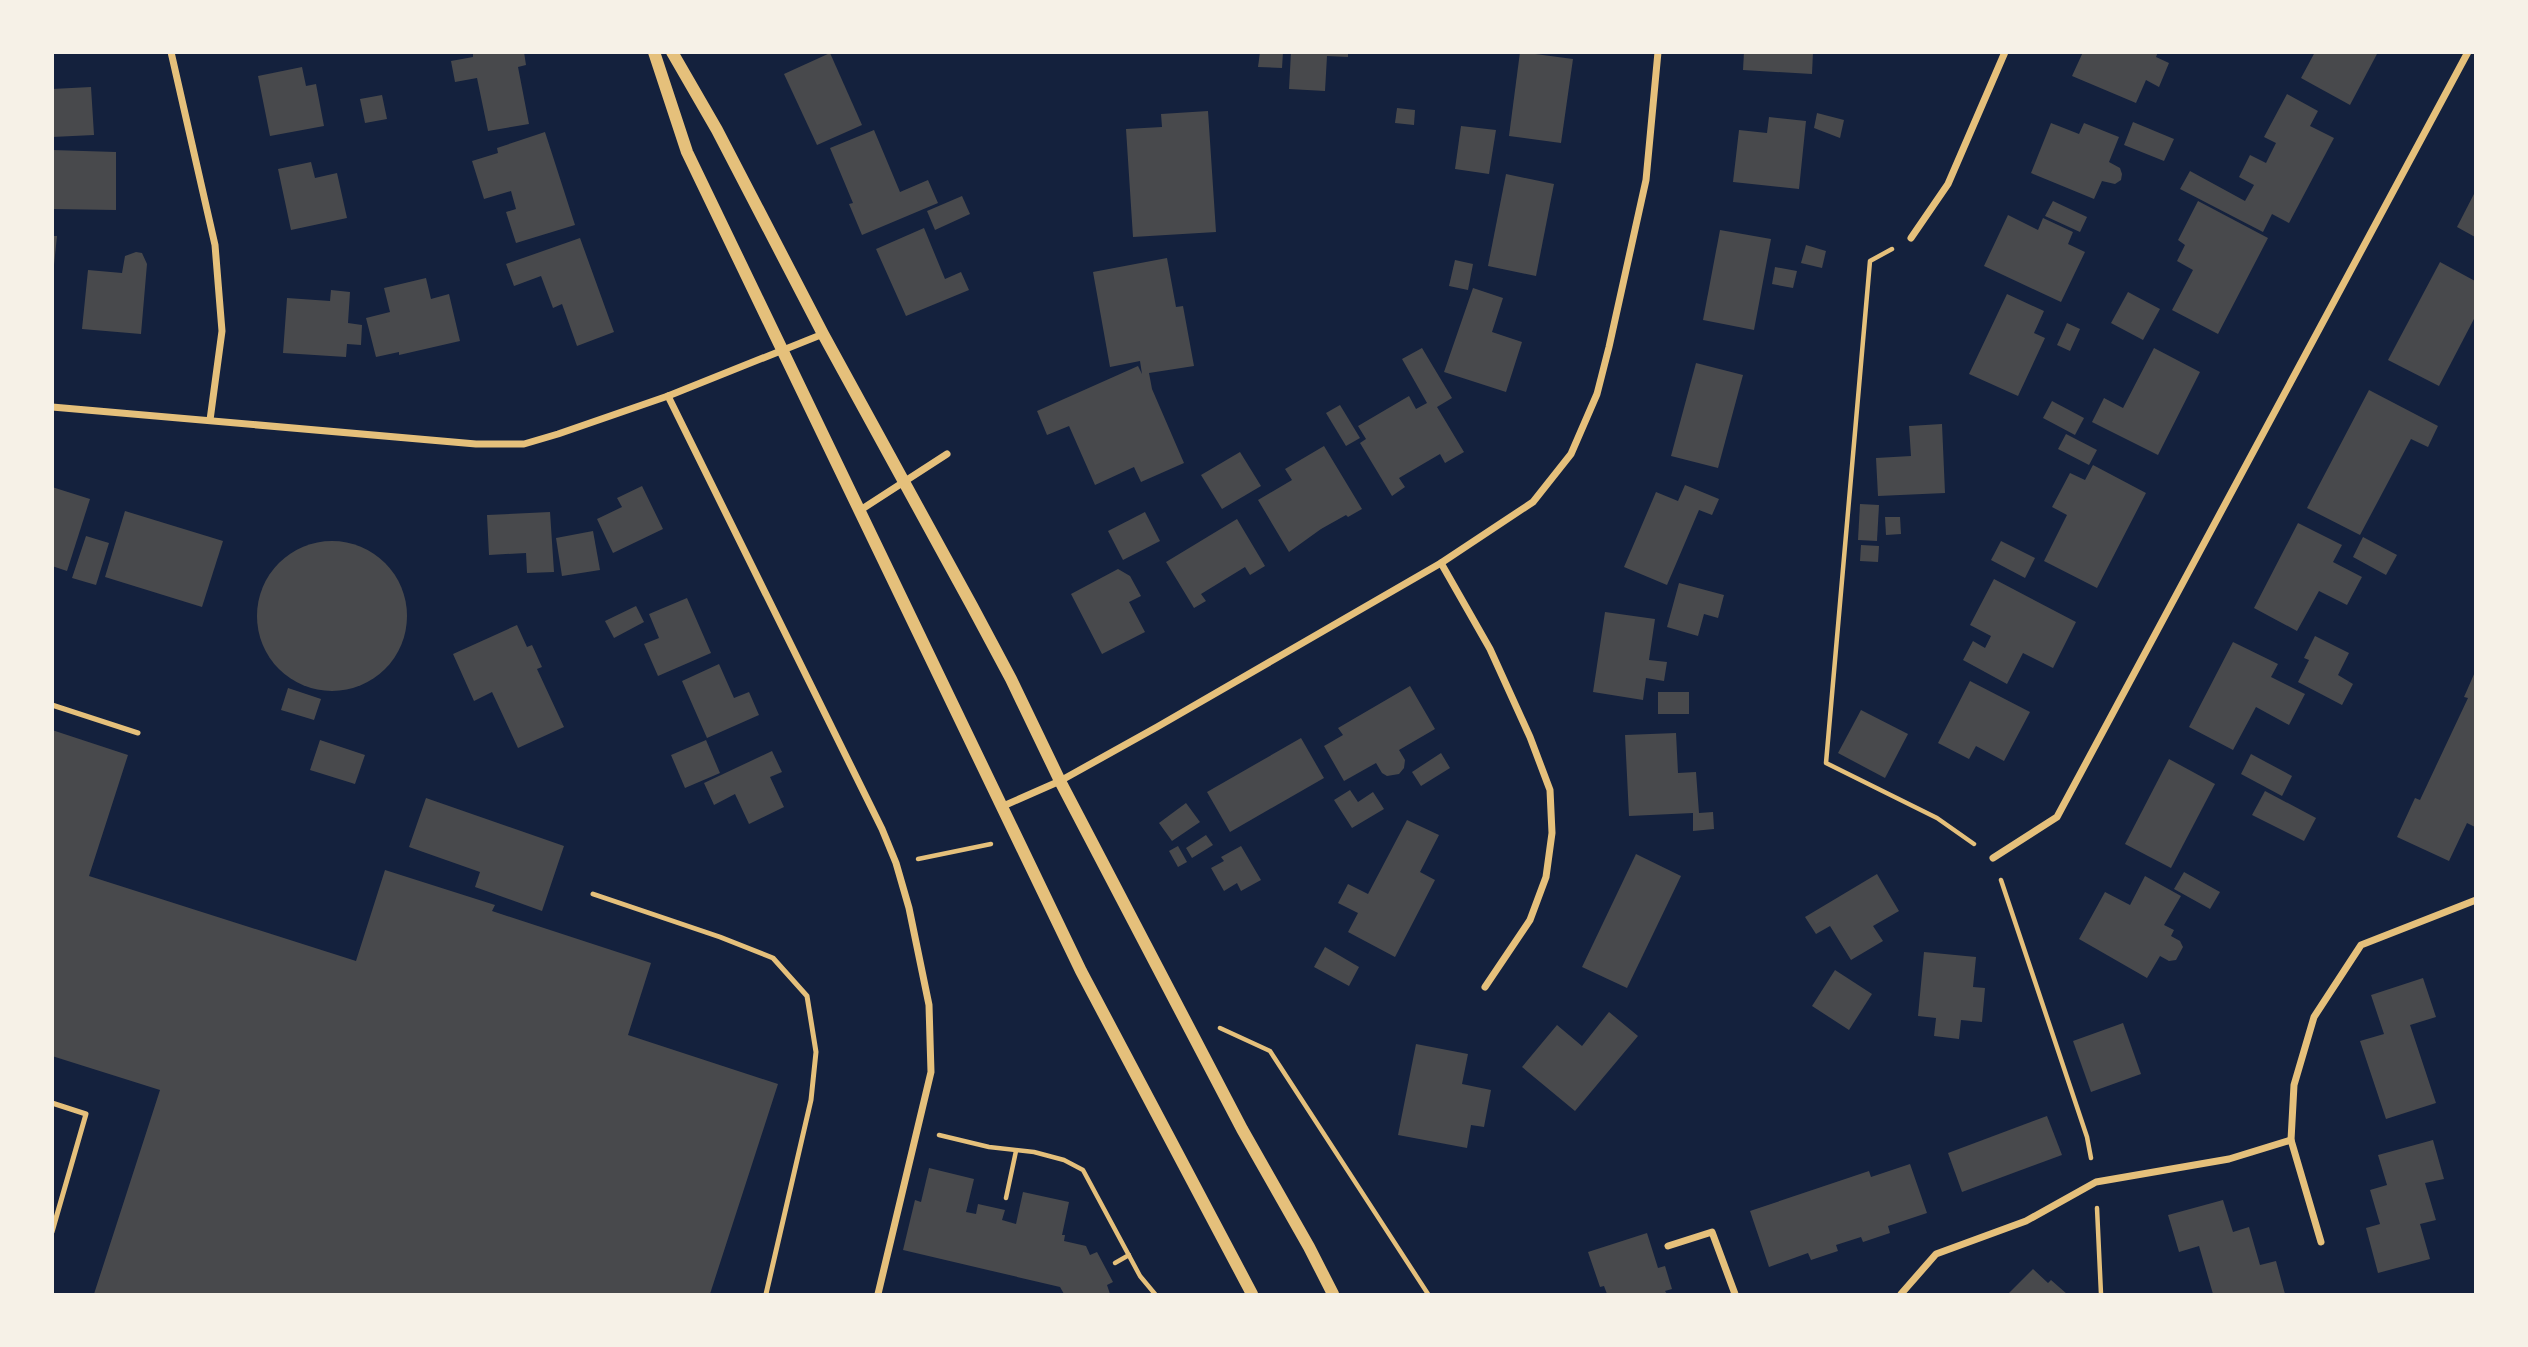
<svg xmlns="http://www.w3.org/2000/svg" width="2528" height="1347" font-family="Cabin,sans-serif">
	<rect width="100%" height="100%" fill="#14213d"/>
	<!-- building -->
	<g fill="#48494c">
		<polygon points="473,52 524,52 526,65 518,67 529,124 488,131 477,78 455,82 451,61 473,57"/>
		<polygon points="1260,52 1283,52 1282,68 1258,67"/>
		<polygon points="1291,52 1348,52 1348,57 1327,56 1325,91 1289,89"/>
		<polygon points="1520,52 1573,59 1561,143 1509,136"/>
		<polygon points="1744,52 1813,52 1812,74 1743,70"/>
		<polygon points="2083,52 2158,52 2156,57 2169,63 2159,87 2146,80 2136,103 2072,76"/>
		<polygon points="2315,52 2378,52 2350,105 2301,78"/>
		<polygon points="830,53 862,125 817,145 784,74"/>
		<polygon points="302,67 306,86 316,84 324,126 270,136 258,76"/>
		<polygon points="91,87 94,135 52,137 52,89"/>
		<polygon points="2287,94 2318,111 2310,126 2334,138 2289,223 2272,214 2263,232 2180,189 2190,171 2245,201 2254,185 2239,177 2250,155 2266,163 2276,143 2264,137"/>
		<polygon points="382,95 387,119 365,123 360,99"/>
		<polygon points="1397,108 1415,110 1414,125 1395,123"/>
		<polygon points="1208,111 1216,232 1133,237 1126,129 1162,127 1161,114"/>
		<polygon points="1817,113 1844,120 1840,138 1814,128"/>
		<polygon points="1769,117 1806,121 1799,189 1733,182 1739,130 1767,133"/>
		<polygon points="2133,122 2174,139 2164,161 2124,145"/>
		<polygon points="2051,123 2079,134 2084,123 2119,137 2109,162 2120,168 2122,174 2121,180 2115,184 2102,181 2094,199 2031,173"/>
		<polygon points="1461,126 1496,130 1489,174 1455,169"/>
		<polygon points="874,130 900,192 928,180 938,203 862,235 849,204 853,203 830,148"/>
		<polygon points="545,132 575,225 516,243 506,212 516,209 511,191 484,199 472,161 498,153 497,148"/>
		<polygon points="52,150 116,152 116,210 52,209"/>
		<polygon points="311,162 315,178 337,173 347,218 291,230 278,169"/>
		<polygon points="1506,174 1554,184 1536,276 1488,266"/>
		<polygon points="2475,192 2475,237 2457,227"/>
		<polygon points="962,196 970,214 935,230 927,211"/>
		<polygon points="2053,201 2087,217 2080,232 2045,216"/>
		<polygon points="2198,201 2268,238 2218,334 2172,310 2193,270 2177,261 2185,245 2178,240"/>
		<polygon points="2008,215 2038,230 2043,218 2073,232 2068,244 2085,252 2061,302 1984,266"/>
		<polygon points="924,228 945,279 961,272 969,290 906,316 876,249"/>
		<polygon points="1720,230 1771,239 1754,330 1703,320"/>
		<polygon points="52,236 57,236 54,265 52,265"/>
		<polygon points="580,238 614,332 577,346 562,304 553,308 541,276 514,286 506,264"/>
		<polygon points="1806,245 1826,251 1822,268 1801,263"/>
		<polygon points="136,252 142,253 147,264 141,334 82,329 88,270 122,273 125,256"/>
		<polygon points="1167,258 1176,307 1183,306 1194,366 1149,373 1152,389 1184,463 1141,482 1134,467 1095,485 1069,426 1047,435 1037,411 1138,366 1142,374 1140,361 1110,367 1093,272"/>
		<polygon points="1455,260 1473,264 1468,290 1449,286"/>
		<polygon points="2440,262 2475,281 2475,317 2439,386 2388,360"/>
		<polygon points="1775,267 1797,271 1793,288 1772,284"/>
		<polygon points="426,278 431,299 449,294 460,341 399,355 399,352 376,357 366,318 390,312 384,288"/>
		<polygon points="1473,288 1503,298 1492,332 1522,342 1506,392 1444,372"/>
		<polygon points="331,290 350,292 348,323 362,325 361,345 347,344 346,357 283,353 287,298 330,301"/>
		<polygon points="2128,292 2160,309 2143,340 2111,323"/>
		<polygon points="2007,294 2044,311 2034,333 2045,338 2018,396 1969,374"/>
		<polygon points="2067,323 2080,329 2070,351 2057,345"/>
		<polygon points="1422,348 1452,398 1437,407 1464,452 1445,463 1440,454 1399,478 1405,487 1392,496 1360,443 1366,439 1358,426 1409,396 1416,409 1427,403 1402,359"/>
		<polygon points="2154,348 2200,372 2158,455 2092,422 2104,398 2123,408"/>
		<polygon points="1696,363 1743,375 1718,468 1671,456"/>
		<polygon points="2369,390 2438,426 2428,447 2411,439 2360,535 2307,508"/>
		<polygon points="2052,401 2084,418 2075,435 2043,418"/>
		<polygon points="1340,405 1360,438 1346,446 1326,413"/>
		<polygon points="1942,424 1945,493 1878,496 1876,458 1911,456 1909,426"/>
		<polygon points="2066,434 2097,450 2089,465 2058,449"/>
		<polygon points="1324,446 1362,509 1348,517 1346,515 1321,529 1289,552 1258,500 1292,480 1285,469"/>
		<polygon points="1240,452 1261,486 1222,509 1201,475"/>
		<polygon points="2093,465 2146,493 2097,588 2044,561 2067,515 2052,507 2070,473 2085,480"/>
		<polygon points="1685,485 1719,499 1712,515 1699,510 1667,585 1624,567 1656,492 1678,501"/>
		<polygon points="642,486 663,529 613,553 597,519 622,507 617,498"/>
		<polygon points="52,487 90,499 67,571 52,566"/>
		<polygon points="1860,504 1879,505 1877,541 1858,540"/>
		<polygon points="125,511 223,541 202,607 105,577"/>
		<polygon points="550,512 554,572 527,573 526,553 489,555 487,515"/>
		<polygon points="1145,512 1160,541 1123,560 1108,531"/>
		<polygon points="1885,517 1900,517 1901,534 1886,535"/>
		<polygon points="1237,519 1265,566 1250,575 1245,567 1201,594 1206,601 1194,608 1166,562"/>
		<polygon points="2298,523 2342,545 2333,562 2362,577 2347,605 2319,591 2297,631 2254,608"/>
		<polygon points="593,531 600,570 562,576 556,538"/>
		<polygon points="86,536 109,543 96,585 72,578"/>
		<polygon points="2363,537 2397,555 2386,575 2353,557"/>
		<polygon points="2001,541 2035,558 2025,578 1991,560"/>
		<circle cx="332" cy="616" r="75"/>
		<polygon points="1861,545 1879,546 1878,562 1860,561"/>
		<polygon points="1118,569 1130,576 1141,596 1129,602 1145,632 1102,654 1071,594"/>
		<polygon points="1994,579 2076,622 2053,668 2023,653 2007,684 1963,660 1973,641 1985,648 1991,636 1970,625"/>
		<polygon points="1679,583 1724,595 1718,618 1704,614 1698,636 1667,627"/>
		<polygon points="687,598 711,653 658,676 644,644 659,638 649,614"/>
		<polygon points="636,606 644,622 614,638 605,621"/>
		<polygon points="1605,612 1655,619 1649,660 1667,662 1664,681 1646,678 1643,700 1593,692"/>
		<polygon points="517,625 527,647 532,645 542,667 537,669 564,727 518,748 492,692 474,701 453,654"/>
		<polygon points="2315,636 2349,653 2338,675 2353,684 2342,705 2298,682 2309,660 2304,658"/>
		<polygon points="2233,642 2278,664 2271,677 2305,694 2289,725 2256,707 2233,750 2189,727"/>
		<polygon points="719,664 734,698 749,692 759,715 707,738 682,681"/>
		<polygon points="2475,672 2475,827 2467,823 2449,861 2397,837 2415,798 2420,800 2468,698 2464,697"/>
		<polygon points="1970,681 2030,712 2004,761 1976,746 1969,759 1938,743"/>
		<polygon points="1410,686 1435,729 1399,750 1405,760 1404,768 1399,774 1387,776 1382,773 1376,763 1344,781 1324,746 1343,735 1338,728"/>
		<polygon points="288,688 321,699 314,720 281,710"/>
		<rect x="1658" y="692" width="31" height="22"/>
		<polygon points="1861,710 1908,734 1885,778 1838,753"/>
		<polygon points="52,730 128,755 89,876 356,961 385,870 495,905 492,911 651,963 628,1035 778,1084 710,1294 94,1294 160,1090 52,1056"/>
		<polygon points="1676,733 1678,773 1696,772 1699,813 1713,812 1714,829 1693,831 1693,813 1629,816 1625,735"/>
		<polygon points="1301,738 1324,778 1230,832 1207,792"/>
		<polygon points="320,740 365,755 355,784 310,770"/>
		<polygon points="706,740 720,773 685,788 671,755"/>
		<polygon points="772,751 782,772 770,777 784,807 749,824 735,794 714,805 704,783"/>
		<polygon points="1441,753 1450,768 1421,786 1412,772"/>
		<polygon points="2251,754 2292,776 2282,796 2241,774"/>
		<polygon points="2169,759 2215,784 2171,868 2125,844"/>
		<polygon points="1350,790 1358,802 1373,792 1384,809 1352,828 1334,800"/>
		<polygon points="2265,791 2316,818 2304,841 2252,815"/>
		<polygon points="426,798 564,846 542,911 475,887 480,872 409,847"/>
		<polygon points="1186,803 1200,822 1172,841 1159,823"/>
		<polygon points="1407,820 1439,835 1420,872 1435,880 1395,957 1348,932 1358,913 1338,903 1348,884 1368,894"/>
		<polygon points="1206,835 1213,845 1192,858 1186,848"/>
		<polygon points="1178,846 1187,862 1178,867 1169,851"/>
		<polygon points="1241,846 1261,880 1241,891 1237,883 1224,891 1211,868 1224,861 1221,857"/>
		<polygon points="1636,854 1681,876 1627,988 1582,967"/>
		<polygon points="2184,872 2220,892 2210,909 2174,889"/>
		<polygon points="1877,874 1899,911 1873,926 1883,941 1851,960 1830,926 1816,934 1805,917"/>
		<polygon points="2145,876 2181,896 2164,925 2174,930 2171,936 2180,941 2183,947 2176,960 2169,961 2160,956 2147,978 2079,939 2105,892 2130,905"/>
		<polygon points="1325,947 1359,967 1349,986 1314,967"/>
		<polygon points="1924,952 1976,957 1973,987 1985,988 1982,1022 1961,1020 1959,1039 1934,1036 1936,1018 1918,1016"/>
		<polygon points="1835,970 1872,994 1849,1030 1812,1006"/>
		<polygon points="2423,978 2436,1017 2410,1025 2436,1103 2386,1119 2360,1041 2384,1034 2371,995"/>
		<polygon points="1609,1012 1638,1036 1575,1111 1522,1067 1557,1025 1582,1046"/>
		<polygon points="2123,1023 2141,1074 2091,1092 2073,1041"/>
		<polygon points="1416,1044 1468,1054 1462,1084 1491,1090 1484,1127 1471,1125 1467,1148 1398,1135"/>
		<polygon points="2047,1116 2062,1155 1962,1192 1948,1153"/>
		<polygon points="2433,1140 2444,1179 2425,1183 2436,1220 2420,1224 2430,1259 2378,1273 2366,1228 2380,1224 2370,1190 2387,1185 2378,1155"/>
		<polygon points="1910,1164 1927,1213 1888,1226 1890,1233 1863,1242 1861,1237 1836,1245 1838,1251 1811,1260 1808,1253 1769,1267 1750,1211 1869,1171 1871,1177"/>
		<polygon points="929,1168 974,1179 966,1212 976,1214 978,1204 1005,1210 1002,1220 1016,1224 1023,1192 1069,1202 1062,1235 1065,1235 1064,1241 1086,1246 1090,1255 1097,1252 1113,1282 1107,1285 1110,1294 1064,1294 1060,1287 903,1250 915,1200 921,1202"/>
		<polygon points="2223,1200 2233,1232 2249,1227 2260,1265 2276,1261 2285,1294 2213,1294 2199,1246 2179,1252 2168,1215"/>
		<polygon points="1647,1233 1658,1268 1665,1266 1672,1289 1665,1291 1667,1294 1607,1294 1604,1286 1600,1287 1588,1252"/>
		<polygon points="2033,1269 2048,1283 2051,1280 2067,1294 2008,1294"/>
	</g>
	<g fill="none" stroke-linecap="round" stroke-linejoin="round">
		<!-- path -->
		<g stroke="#e5c07b" stroke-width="4.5">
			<polyline points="1892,249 1870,261 1826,763 1937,818 1974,844"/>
			<polyline points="918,859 991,844"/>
			<polyline points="2001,880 2087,1137 2091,1158"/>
			<polyline points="1220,1028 1270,1051 1428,1294"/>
			<polyline points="939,1135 989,1147 1034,1152 1064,1160 1083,1170 1140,1276 1155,1294"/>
			<polyline points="1006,1198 1016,1151"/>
			<polyline points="2097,1208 2101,1294"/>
			<polyline points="1115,1263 1129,1255"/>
		</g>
		<!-- service -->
		<g stroke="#e5c07b" stroke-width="5">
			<polyline points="52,705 138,733"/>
			<polyline points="593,894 720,937 773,958 807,996 816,1052 811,1100 766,1294"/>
			<polyline points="52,1103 86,1114 52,1232"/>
		</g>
		<!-- minor -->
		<g stroke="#e5c07b" stroke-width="7">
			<polyline points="171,52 215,245 222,331 210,420"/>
			<polyline points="1911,238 1948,184 2005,52"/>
			<polyline points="668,396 882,829 896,863 909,908 929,1005 931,1072 878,1294"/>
			<polyline points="52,407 476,444 524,444 558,434 668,396 823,334"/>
			<polyline points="859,511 947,454"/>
			<polyline points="1441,563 1490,649 1530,737 1550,790 1552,833 1546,877 1530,920 1485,987"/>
			<polyline points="1001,807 1060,781 1157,727 1441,563 1533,502 1571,454 1597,394 1609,347 1646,180 1658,52"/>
			<polyline points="1993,858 2057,817 2468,52"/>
			<polyline points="2321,1242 2291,1140 2294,1085 2314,1017 2361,945 2476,900"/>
			<polyline points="1668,1246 1712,1232 1735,1294"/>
			<polyline points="1901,1294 1936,1254 2026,1221 2096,1182 2229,1159 2291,1140"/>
		</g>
		<!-- tertiary -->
		<g stroke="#e5c07b" stroke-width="12">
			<polyline points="654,52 687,152 1081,971 1252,1294"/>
			<polyline points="672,52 717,130 823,334 972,606 1011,679 1060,781 1242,1129 1309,1247 1333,1294"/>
		</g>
	</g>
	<!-- border -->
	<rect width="2528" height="1347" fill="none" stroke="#f6f1e7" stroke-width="108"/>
</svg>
